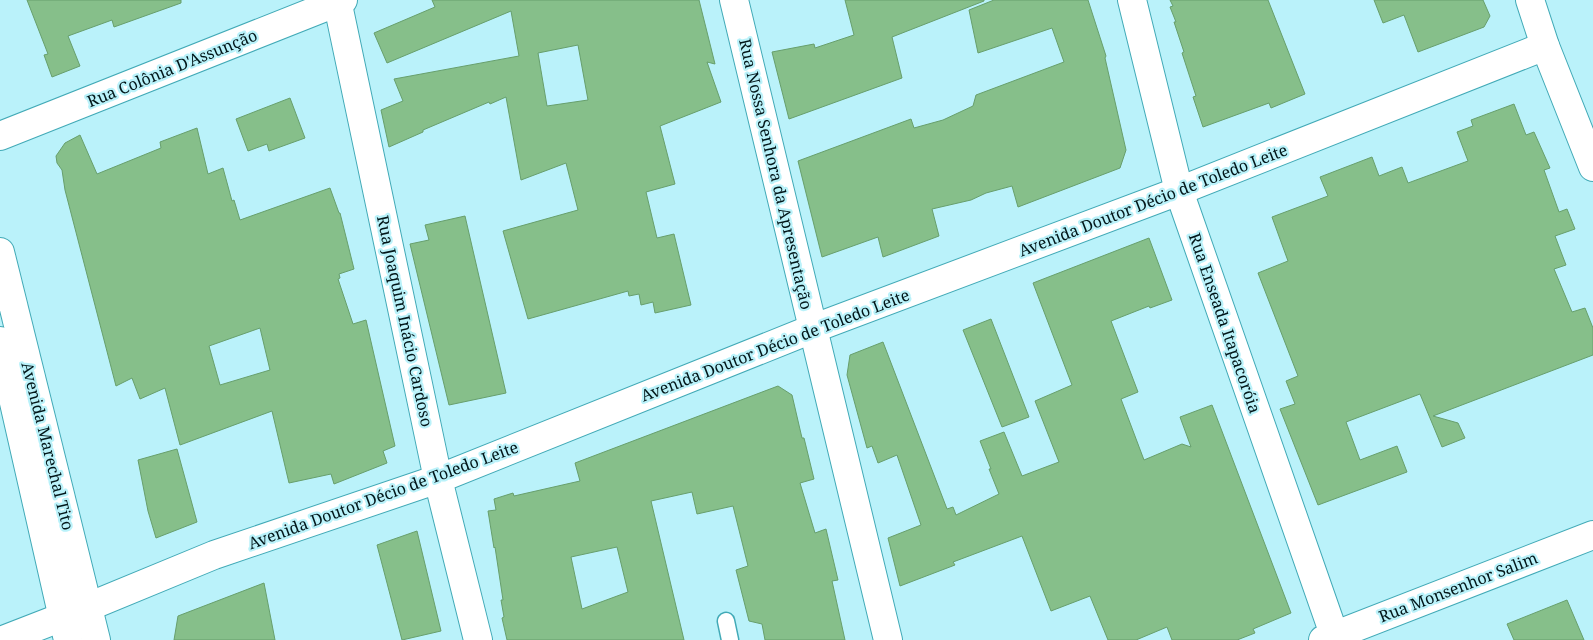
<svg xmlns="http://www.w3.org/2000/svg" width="1593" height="640" font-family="'Noto Serif',serif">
	<rect width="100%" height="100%" fill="#baf2fa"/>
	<!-- building -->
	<g fill="#86bf8a" stroke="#679f6c" fill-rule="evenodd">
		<polygon points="27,0 181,0 181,3 114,27 112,20 68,36 80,66 52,77 44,55 48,54"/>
		<path d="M432,0H699L715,64L707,62L721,102L660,126L675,184L646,192L657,238L674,234L691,305L655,313L653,302L641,305L639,294L629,296L628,291L528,319L503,231L578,210L566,163L521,180L506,97L490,104L489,102L423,130V132L389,147L381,110L403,101L394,79L519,56L511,11L387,63L374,33L435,7ZM578,45L588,100L547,106L538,53Z"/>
		<polygon points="845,0 984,0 984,1 892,37 902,78 789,119 772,52 814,44 815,48 854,35"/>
		<polygon points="994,0 1088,0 1106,56 1105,58 1126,150 1120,168 1018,207 1012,186 986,193 971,200 932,209 939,236 883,257 878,237 822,257 798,161 911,119 914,128 943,120 973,106 976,95 1064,62 1052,28 978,53 969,10"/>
		<polygon points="1170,0 1268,0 1305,94 1271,108 1269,103 1203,127 1193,97 1196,96 1182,53 1184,52 1174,22 1176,22 1170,7 1173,6"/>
		<polygon points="1374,0 1483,0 1490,16 1484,27 1418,52 1404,15 1383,23"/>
		<polygon points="290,98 305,138 269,151 267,144 248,151 236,119"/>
		<polygon points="1514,104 1526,135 1534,132 1550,168 1544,170 1559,212 1567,209 1575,229 1555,236 1566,265 1554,269 1572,312 1585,308 1593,328 1593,355 1433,416 1458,423 1465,438 1442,447 1420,394 1346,422 1360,460 1397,446 1407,472 1318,505 1280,409 1295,404 1286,381 1298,376 1258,273 1288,261 1272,217 1328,196 1320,177 1372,157 1379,176 1402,167 1408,183 1468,161 1457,132 1473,126 1471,120"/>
		<path d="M197,128L208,174L223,168L232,201L234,200L240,220L330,188L339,213H340L354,269L339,274L340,278L338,279L353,324L366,320L395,446L383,451L387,463L334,484L331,474L289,483L272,411L180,445L165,388L140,399L132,378L116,386L65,190L62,170L57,163L56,156L65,143L80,135L97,174L161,148L160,142ZM260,328L270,370L220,385L209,346Z"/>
		<polygon points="465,216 506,393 449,405 410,244 429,240 425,225"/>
		<polygon points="1149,238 1172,300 1150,308 1149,306 1111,321 1138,392 1121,399 1144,460 1182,444 1191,447 1180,417 1212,405 1291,613 1253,629 1255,633 1237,640 1172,640 1167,627 1136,640 1108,640 1090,596 1051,611 1022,536 953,562 955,565 900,586 888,538 921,525 897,455 878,463 872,446 867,448 847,375 850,355 883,342 947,509 953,507 956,515 999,494 989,469 991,469 980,441 1004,432 1022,476 1059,462 1035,401 1072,385 1033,283"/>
		<polygon points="991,319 1029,417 1002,427 963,330"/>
		<path d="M778,386L792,395L802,438H804L814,479L800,483L815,533L826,529L838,580L832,581L845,640H765L762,624L749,621L736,570L748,566L733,506L697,514L692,492L651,501L684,640H507L502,618L504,617L501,600H503L495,547L494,548L488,511L496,510L494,499L513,493L514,496L580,481L575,463ZM617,547L628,592L582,609L571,557Z"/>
		<polygon points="177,449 197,522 156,538 148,511 138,460"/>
		<polygon points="417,531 441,631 402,640 377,545"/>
		<polygon points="264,583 275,640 174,640 178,616"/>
		<polygon points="1567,600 1584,640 1514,640 1507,624"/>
	</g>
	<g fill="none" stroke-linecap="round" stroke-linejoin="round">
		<defs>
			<polyline id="lane" points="726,621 730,640"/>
			<g id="street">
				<polyline points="337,0 438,479 478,640"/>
				<polyline points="734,0 888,640"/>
				<polyline points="1132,0 1179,191 1336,640"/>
				<polyline points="1530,0 1545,46 1593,167"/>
				<polyline points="0,136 343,0"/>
				<polyline points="3,640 88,607 214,555 438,479 812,329 1179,191 1545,46"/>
				<polyline points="1323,640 1593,535"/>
			</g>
			<g id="primary">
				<polyline points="0,252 96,640"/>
				<polyline points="0,341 68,640"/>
			</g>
		</defs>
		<!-- lane casing -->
		<use href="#lane" stroke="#42aab7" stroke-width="19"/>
		<!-- street casing -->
		<use href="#street" stroke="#42aab7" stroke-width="30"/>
		<!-- primary casing -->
		<use href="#primary" stroke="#42aab7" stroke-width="30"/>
		<!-- lane -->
		<use href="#lane" stroke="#fff" stroke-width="16"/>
		<!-- street -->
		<use href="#street" stroke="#fff" stroke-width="28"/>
		<!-- primary -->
		<use href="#primary" stroke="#fff" stroke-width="28"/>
	</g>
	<g text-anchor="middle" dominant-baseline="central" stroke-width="4.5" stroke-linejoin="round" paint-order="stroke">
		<!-- street labels -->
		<g font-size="16" fill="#021619" stroke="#baf2fa">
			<text transform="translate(172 68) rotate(-22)">Rua Colônia D'Assunção</text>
			<text transform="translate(776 174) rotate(77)">Rua Nossa Senhora da Apresentação</text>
			<text transform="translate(1153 200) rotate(-21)">Avenida Doutor Décio de Toledo Leite</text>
			<text transform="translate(405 321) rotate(78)">Rua Joaquim Inácio Cardoso</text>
			<text transform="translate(1225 323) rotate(71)">Rua Enseada Itapacoróia</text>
			<text transform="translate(775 345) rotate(-21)">Avenida Doutor Décio de Toledo Leite</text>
			<text transform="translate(48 446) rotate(76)">Avenida Marechal Tito</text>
			<text transform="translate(383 495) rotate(-20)">Avenida Doutor Décio de Toledo Leite</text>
			<text transform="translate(1458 587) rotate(-21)">Rua Monsenhor Salim</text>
		</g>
	</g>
</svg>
